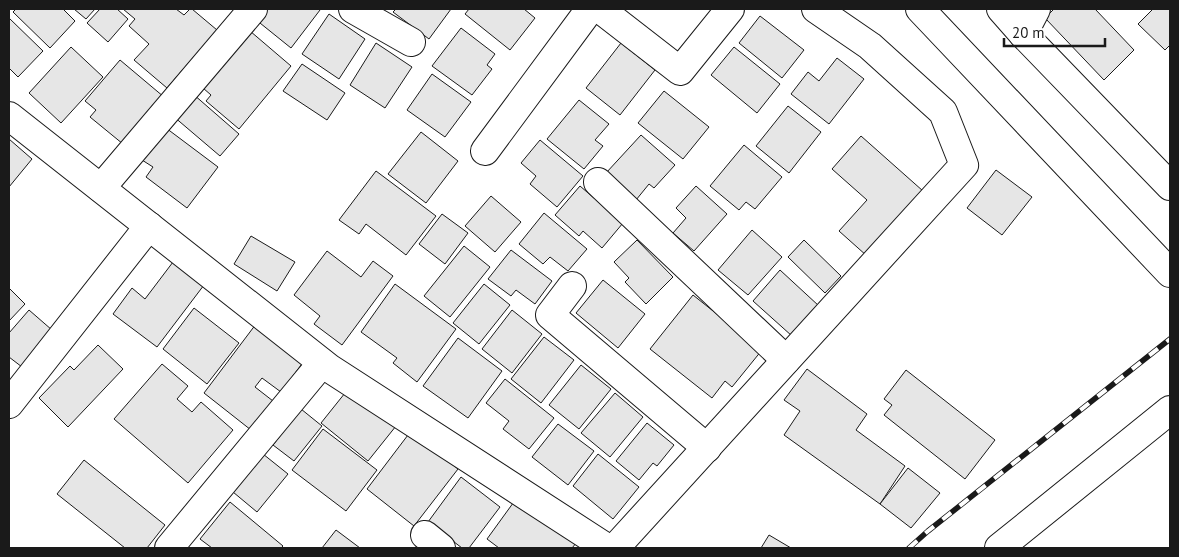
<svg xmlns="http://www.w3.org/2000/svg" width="1179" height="557" font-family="'PT Sans',sans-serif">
	<rect width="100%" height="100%" fill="#fff"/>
	<!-- building -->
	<g fill="#e6e6e6" stroke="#1a1a1a">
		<polygon points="16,9 63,9 75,21 50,48 13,12"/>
		<polygon points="74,9 95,9 86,19"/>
		<polygon points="100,9 117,9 128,19 108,42 87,23"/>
		<polygon points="123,9 176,9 184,15 190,9 192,9 217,30 167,88 134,60 149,44 129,26 135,19"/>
		<polygon points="263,9 319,9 320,10 291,48 255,19"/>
		<polygon points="396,9 451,9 429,39 393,12"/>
		<polygon points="469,9 524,9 535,18 510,50 465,14"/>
		<polygon points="1054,9 1095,9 1134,50 1104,80 1045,18"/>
		<polygon points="1153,9 1170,9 1170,45 1165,50 1138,24"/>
		<polygon points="329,14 365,39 339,79 302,54"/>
		<polygon points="760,16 804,50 782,78 739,43"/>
		<polygon points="9,18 43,51 18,77 9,68"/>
		<polygon points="461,28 495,54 487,65 492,69 472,95 432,66"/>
		<polygon points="250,31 291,66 239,129 206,101 211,95 203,88"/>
		<polygon points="376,43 412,67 385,108 350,85"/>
		<polygon points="621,43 655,70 620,115 586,88"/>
		<polygon points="71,47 103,77 61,123 29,93"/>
		<polygon points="734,47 780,84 757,113 711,75"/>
		<polygon points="837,58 864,79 829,124 791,94 808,72 819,81"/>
		<polygon points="120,60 164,97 123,144 90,117 96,110 85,101"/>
		<polygon points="302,64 345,93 327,120 283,91"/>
		<polygon points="432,74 471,102 445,137 407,110"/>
		<polygon points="664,91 709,127 683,159 638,123"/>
		<polygon points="193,94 239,134 220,156 173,116"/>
		<polygon points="579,100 609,124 595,140 603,146 584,169 547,139"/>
		<polygon points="788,106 821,132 789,173 756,146"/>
		<polygon points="166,128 218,167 187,208 146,177 153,167 142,160"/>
		<polygon points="421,132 458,161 426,203 388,174"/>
		<polygon points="641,135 675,165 654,188 649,184 636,200 606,173"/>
		<polygon points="861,136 923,191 867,256 839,231 867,200 832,169"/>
		<polygon points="9,139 32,159 9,187"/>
		<polygon points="540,140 583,176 557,207 530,184 536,176 521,163"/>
		<polygon points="744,145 782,177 755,209 746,202 739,210 710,186"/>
		<polygon points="996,170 1032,197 1002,235 967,208"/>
		<polygon points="376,171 436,216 406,255 366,224 359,234 339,220"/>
		<polygon points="580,186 623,223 602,248 583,231 579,236 555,215"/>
		<polygon points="696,186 727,214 694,251 673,233 686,218 676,208"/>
		<polygon points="491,196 521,222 495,252 465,226"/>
		<polygon points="544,213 587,249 568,271 550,257 543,264 519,244"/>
		<polygon points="442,214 468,233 445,264 419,244"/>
		<polygon points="752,230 782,257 748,295 718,270"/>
		<polygon points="251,236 295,262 277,291 234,264"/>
		<polygon points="637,240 673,277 646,304 625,282 629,278 614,262"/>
		<polygon points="804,240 841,276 825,293 788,257"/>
		<polygon points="464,246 490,267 450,317 424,296"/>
		<polygon points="511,250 552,281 535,304 516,290 511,296 488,279"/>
		<polygon points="327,251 361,277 373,261 393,276 342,345 314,324 320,316 294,295"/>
		<polygon points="173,262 204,285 157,347 113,314 132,288 145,299"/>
		<polygon points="780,270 819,306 792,336 753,301"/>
		<polygon points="603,280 645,314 618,348 576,313"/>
		<polygon points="395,284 456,329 417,382 393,363 397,358 361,332"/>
		<polygon points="484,284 510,305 479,344 453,323"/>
		<polygon points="9,288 25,304 9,321"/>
		<polygon points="693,295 762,350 732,387 725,381 712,398 650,349"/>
		<polygon points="194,308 239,343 207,384 163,349"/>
		<polygon points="29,310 52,330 22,367 9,357 9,333"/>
		<polygon points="512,310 542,334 512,373 482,349"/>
		<polygon points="256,324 304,361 281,392 262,378 255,387 273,401 251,430 204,393"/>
		<polygon points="544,337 574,360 541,403 511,379"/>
		<polygon points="458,338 502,371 468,418 423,386"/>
		<polygon points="98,345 123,369 68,427 39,398 70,366 74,370"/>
		<polygon points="162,364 188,386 177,399 192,412 201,402 233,430 188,483 114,419"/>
		<polygon points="581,365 611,389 579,429 549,405"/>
		<polygon points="807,369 867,414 856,430 905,466 880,504 784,435 800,411 784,400"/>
		<polygon points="906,370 995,440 965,479 884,415 892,405 884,399"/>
		<polygon points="505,379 554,418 529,449 503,429 509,421 486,403"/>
		<polygon points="349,388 396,426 368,461 321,423"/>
		<polygon points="615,393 643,417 610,457 581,433"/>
		<polygon points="301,409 322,426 294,461 273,445"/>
		<polygon points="647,423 674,445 657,466 653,463 639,480 616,461"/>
		<polygon points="558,424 594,451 568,485 532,457"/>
		<polygon points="323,429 377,470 346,511 292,470"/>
		<polygon points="411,431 458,469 414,526 367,489"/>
		<polygon points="263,454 288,474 257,512 233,492"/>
		<polygon points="598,454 639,487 613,519 573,486"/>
		<polygon points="84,460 165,525 147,548 125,548 57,494"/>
		<polygon points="908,468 940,493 911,528 880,504"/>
		<polygon points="461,477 500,507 469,548 462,548 428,522"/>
		<polygon points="516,499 577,542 572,548 499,548 487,539"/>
		<polygon points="230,502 283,546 281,548 212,548 200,539"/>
		<polygon points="336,530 360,548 322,548"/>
		<polygon points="769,535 791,548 761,548"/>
	</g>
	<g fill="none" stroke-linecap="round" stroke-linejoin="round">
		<defs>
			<g id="minor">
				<polyline points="353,9 411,42"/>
				<polyline points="600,9 680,71 730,9"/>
				<polyline points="920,9 1170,273"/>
				<polyline points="1001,9 1023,34 1170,186"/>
				<polyline points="1023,34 1036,9"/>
				<polyline points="9,116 329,368 607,548"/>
				<polyline points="485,151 590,9"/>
				<polyline points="598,182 786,360"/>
				<polyline points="101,188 253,9"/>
				<polyline points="572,286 550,315 707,448"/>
				<polyline points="9,404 149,226"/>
				<polyline points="425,535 441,548"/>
				<polyline points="169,548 322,363"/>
				<polyline points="615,548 964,165 943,112 870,46 816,9"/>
				<polyline points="999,548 1170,410"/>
			</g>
		</defs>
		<!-- minor casing -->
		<use href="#minor" stroke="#1a1a1a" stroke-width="30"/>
		<!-- minor -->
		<use href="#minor" stroke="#fff" stroke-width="28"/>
		<defs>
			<polyline id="rail" points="909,548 928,531 1170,339"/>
		</defs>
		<!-- rail casing -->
		<use href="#rail" stroke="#1a1a1a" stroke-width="5.5"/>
		<!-- rail -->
		<use href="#rail" stroke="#fff" stroke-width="4" stroke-dasharray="11" stroke-linecap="butt"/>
	</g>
	<!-- border -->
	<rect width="1179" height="557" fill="none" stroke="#1a1a1a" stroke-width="20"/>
	<!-- scale -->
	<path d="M1004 38v8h101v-8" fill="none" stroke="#1a1a1a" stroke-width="2.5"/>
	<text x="1012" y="38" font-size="15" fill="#1a1a1a" stroke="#ffffff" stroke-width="4" paint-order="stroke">20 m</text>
</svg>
